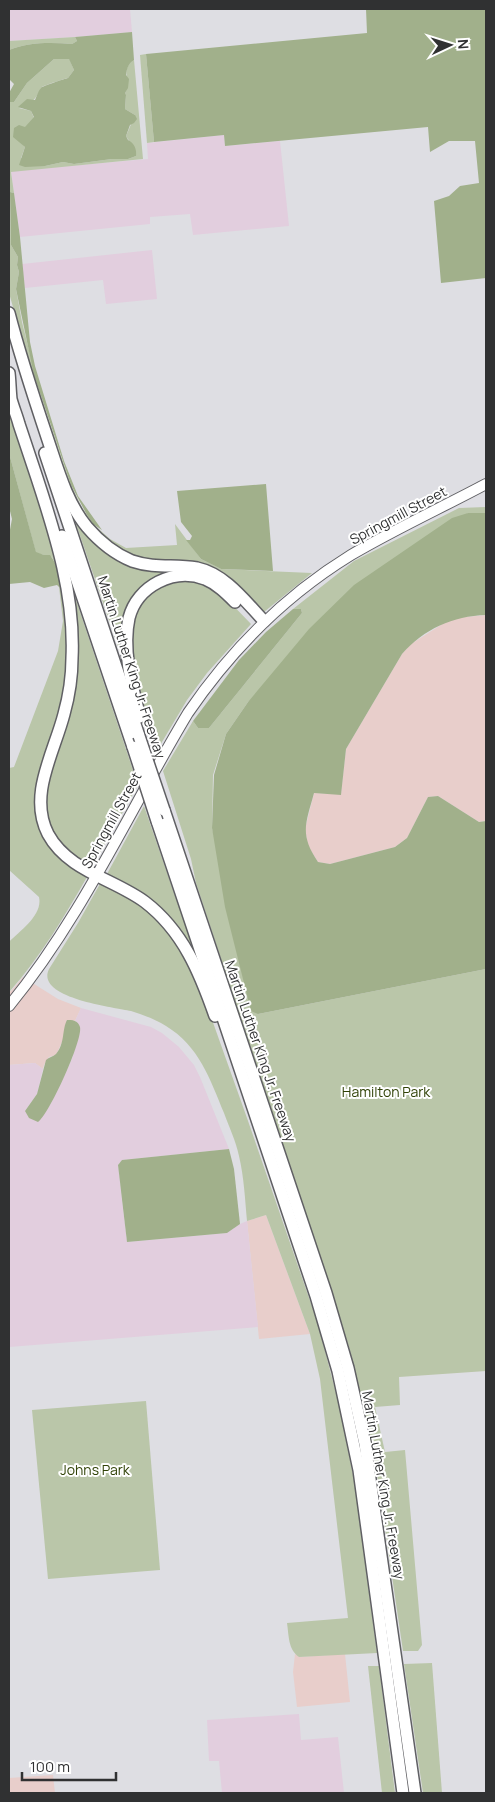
<svg xmlns="http://www.w3.org/2000/svg" width="495" height="1802" font-family="Manrope,sans-serif">
	<rect width="100%" height="100%" fill="#dedee3"/>
	<!-- commercial -->
	<g fill="#e8cecb">
		<polygon points="486,615 486,821 479,822 438,796 428,797 407,838 395,847 330,864 318,862 308,846 305,829 314,793 341,794 346,749 402,654 411,644 444,623 456,618"/>
		<polygon points="23,977 58,999 81,1008 75,1021 67,1020 63,1040 56,1055 49,1057 44,1065 43,1069 35,1063 9,1065 9,990 11,991"/>
		<polygon points="266,1215 310,1334 259,1339 247,1221"/>
		<polygon points="295,1654 299,1657 345,1654 350,1702 297,1707 293,1672"/>
		<polygon points="53,1775 55,1793 9,1793 9,1778"/>
	</g>
	<!-- industrial -->
	<g fill="#e2cede">
		<polygon points="9,9 130,9 132,32 75,37 9,41"/>
		<polygon points="224,135 225,146 280,141 289,226 193,235 190,214 150,217 150,224 20,237 11,171 148,159 147,143"/>
		<polygon points="152,250 157,299 106,304 103,280 25,288 22,264"/>
		<polygon points="81,1008 151,1027 162,1033 179,1047 194,1065 200,1077 229,1149 122,1160 118,1165 127,1242 227,1233 240,1224 247,1221 258,1327 9,1347 9,1065 35,1063 43,1069 37,1094 25,1111 51,1103 72,1059 79,1034 77,1022 75,1021"/>
		<polygon points="299,1714 301,1740 338,1737 344,1793 222,1793 219,1761 209,1761 207,1720"/>
	</g>
	<!-- green -->
	<g fill="#bac6a9">
		<path d="M75,37L77,41L72,44C51,42 28,42 9,50V41Z"/>
		<polygon points="146,54 154,142 147,143 140,55"/>
		<path d="M69,58L74,70L68,78C64,79 45,85 42,87C39,90 39,94 36,97C33,102 25,105 19,108L31,111L34,118L18,139L25,147L21,158L45,166L63,162L74,164L112,159H128L136,156V152L126,136L135,115L125,109L126,96L125,93C132,81 119,70 134,60L143,159L11,172L14,193L10,192L11,245L18,257L17,265L19,272L16,289L22,322L41,398L71,485L81,506L93,524L110,539L126,548L177,545L175,524L201,559L221,569L312,573L264,612L230,580L185,564L133,557L101,537L81,512L70,486L39,399L9,293V102H14L27,83L54,59Z"/>
		<polygon points="9,407 47,526 58,571 52,557 36,553 9,453"/>
		<polygon points="486,507 486,513 468,513 248,702 226,734 213,775 212,828 258,1014 486,969 486,1371 399,1377 400,1405 375,1407 385,1452 405,1450 422,1645 418,1651 403,1651 373,1447 349,1347 196,883 191,859 163,771 193,721 198,728 209,728 302,613 301,609 293,609 354,561 459,508"/>
		<polygon points="74,518 97,543 174,571 135,596 125,667"/>
		<path d="M176,580L199,581L222,594L251,624L207,673L187,700L156,752C143,711 118,642 141,603C148,590 163,585 176,580Z"/>
		<polygon points="71,585 138,785 92,867 79,860 61,845 49,825 45,792 68,712"/>
		<path d="M62,586L67,616V676L37,817L87,877C64,917 41,956 10,991L9,990V942C21,930 43,915 39,897L9,870V768L14,767L58,651L63,621L59,587Z"/>
		<polygon points="144,806 193,948 190,949 133,889 107,874"/>
		<path d="M101,882L129,896L154,915L185,955L205,1000L247,1118L318,1324L338,1401L354,1480L377,1653L299,1657C288,1649 289,1636 287,1623L348,1618L320,1379L310,1334L266,1215L247,1221C245,1199 244,1177 239,1156C236,1141 229,1127 224,1113C210,1079 199,1046 166,1026C155,1019 143,1015 131,1011C113,1007 35,998 49,969L78,923Z"/>
		<polygon points="146,1401 160,1570 48,1579 32,1410"/>
		<polygon points="432,1663 442,1793 423,1793 404,1664"/>
		<polygon points="368,1666 379,1666 395,1793 382,1793"/>
	</g>
	<!-- forest -->
	<g fill="#a1b08b">
		<polygon points="366,9 486,9 486,278 441,283 434,201 449,196 460,186 479,183 475,141 449,141 430,152 428,127 225,146 224,135 154,142 146,54 367,33"/>
		<path d="M132,32L134,60C128,64 127,68 126,75L129,79L128,88L125,93L126,95L125,109L135,115L137,119L134,123L130,125L126,136L128,140C134,143 137,149 136,156L128,159H112L74,164L63,162L45,166L25,167L19,165L25,147L13,137L14,128L19,125L25,127L34,117L31,111L18,107L27,99L35,100C37,96 38,91 41,88C42,86 65,79 68,78L74,70L69,59H54L27,83L14,102H9V93L14,84L9,79V50C28,42 51,42 72,44L77,41L75,37Z"/>
		<polygon points="10,192 14,193 20,237 30,342 35,366 64,461 78,496 102,530 93,524 87,515 71,485 34,375 16,289 19,272 17,265 18,257 11,245"/>
		<path d="M9,453L36,552L44,555H50C57,564 59,575 62,586L59,587L57,585L44,588L30,582L9,584V535L12,519L9,507Z"/>
		<polygon points="266,484 273,571 221,569 201,559 186,540 190,540 192,536 181,522 177,491"/>
		<path d="M468,513H486V615C453,616 424,629 402,654L346,749L341,795L314,793C306,823 299,834 318,862L330,864L395,847L407,838L428,797L438,796L479,822L486,821V969L258,1014L251,1011L225,907L212,828L214,775L226,734L248,702L309,629L354,585L452,518Z"/>
		<polygon points="293,609 301,609 302,613 209,728 198,728 193,721 239,660 266,632"/>
		<path d="M67,1020C72,1020 78,1020 80,1027C83,1040 49,1115 38,1122L29,1118L25,1111L37,1094L46,1060C49,1057 53,1057 56,1054C65,1044 62,1029 67,1020Z"/>
		<polygon points="229,1149 234,1169 240,1224 227,1233 127,1242 118,1165 122,1160"/>
	</g>
	<g fill="none" stroke-linecap="round" stroke-linejoin="round">
		<defs>
			<path id="primary" d="M9,1006C82,917 129,811 188,713C231,650 286,595 351,555C395,529 441,508 486,484"/>
			<g id="highway">
				<path d="M9,313C20,356 34,398 48,440C58,470 67,503 87,527C99,541 115,554 132,561C156,569 174,564 197,568C225,574 245,601 264,621"/>
				<path d="M9,373C10,381 10,390 11,399C13,407 17,416 19,424C25,442 31,460 37,478C56,536 75,597 72,658C72,677 69,696 64,714C54,753 28,795 48,834C68,871 114,879 145,902C183,931 200,973 215,1016"/>
				<polyline points="45,453 139,736"/>
				<polyline points="62,536 133,747"/>
				<path d="M140,717C132,686 122,650 129,618C137,586 174,567 205,579C217,584 226,593 235,602"/>
				<polyline points="164,810 326,1293 348,1368 365,1444 415,1793"/>
				<polyline points="157,821 316,1296 338,1371 359,1470 403,1793"/>
			</g>
		</defs>
		<!-- primary casing -->
		<use href="#primary" stroke="#606064" stroke-width="12"/>
		<!-- highway casing -->
		<use href="#highway" stroke="#606064" stroke-width="14"/>
		<!-- primary -->
		<use href="#primary" stroke="#fff" stroke-width="10"/>
		<!-- highway -->
		<use href="#highway" stroke="#fff" stroke-width="11"/>
		<defs>
			<g id="highway-bridge">
				<polyline points="139,736 164,810"/>
				<polyline points="133,747 157,821"/>
			</g>
		</defs>
		<!-- highway-bridge casing -->
		<use href="#highway-bridge" stroke="#606064" stroke-width="14" stroke-linecap="butt"/>
		<!-- highway-bridge -->
		<use href="#highway-bridge" stroke="#fff" stroke-width="11"/>
	</g>
	<g text-anchor="middle" dominant-baseline="central" stroke-width="4" stroke-linejoin="round" paint-order="stroke">
		<!-- street labels -->
		<g font-size="14" fill="#303132" stroke="#fff">
			<text transform="translate(398 515) rotate(-28)">Springmill Street</text>
			<text transform="translate(132 667) rotate(72)">Martin Luther King Jr. Freeway</text>
			<text transform="translate(111 820) rotate(-61)">Springmill Street</text>
			<text transform="translate(261 1051) rotate(71)">Martin Luther King Jr. Freeway</text>
			<text transform="translate(384 1485) rotate(80)">Martin Luther King Jr. Freeway</text>
		</g>
		<!-- park labels -->
		<g font-size="14" fill="#304206" stroke="#fff">
			<text x="386" y="1091">Hamilton Park</text>
			<text x="95" y="1469">Johns Park</text>
		</g>
	</g>
	<!-- border -->
	<rect width="495" height="1802" fill="none" stroke="#303132" stroke-width="20"/>
	<!-- north arrow -->
	<g transform="translate(450 45) rotate(86)" stroke="#ffffff" stroke-width="4" paint-order="stroke">
	<path d="M0-4L9 19L0 12L-9 19Z" fill="#303132"/>
	<text y="-8" font-size="14" font-weight="bold" text-anchor="middle" fill="#303132">N</text>
	</g>
	<!-- scale -->
	<path d="M22 1772v8h94v-8" fill="none" stroke="#303132" stroke-width="2.5"/>
	<text x="30" y="1772" font-size="15" fill="#303132" stroke="#ffffff" stroke-width="4" paint-order="stroke">100 m</text>
</svg>
